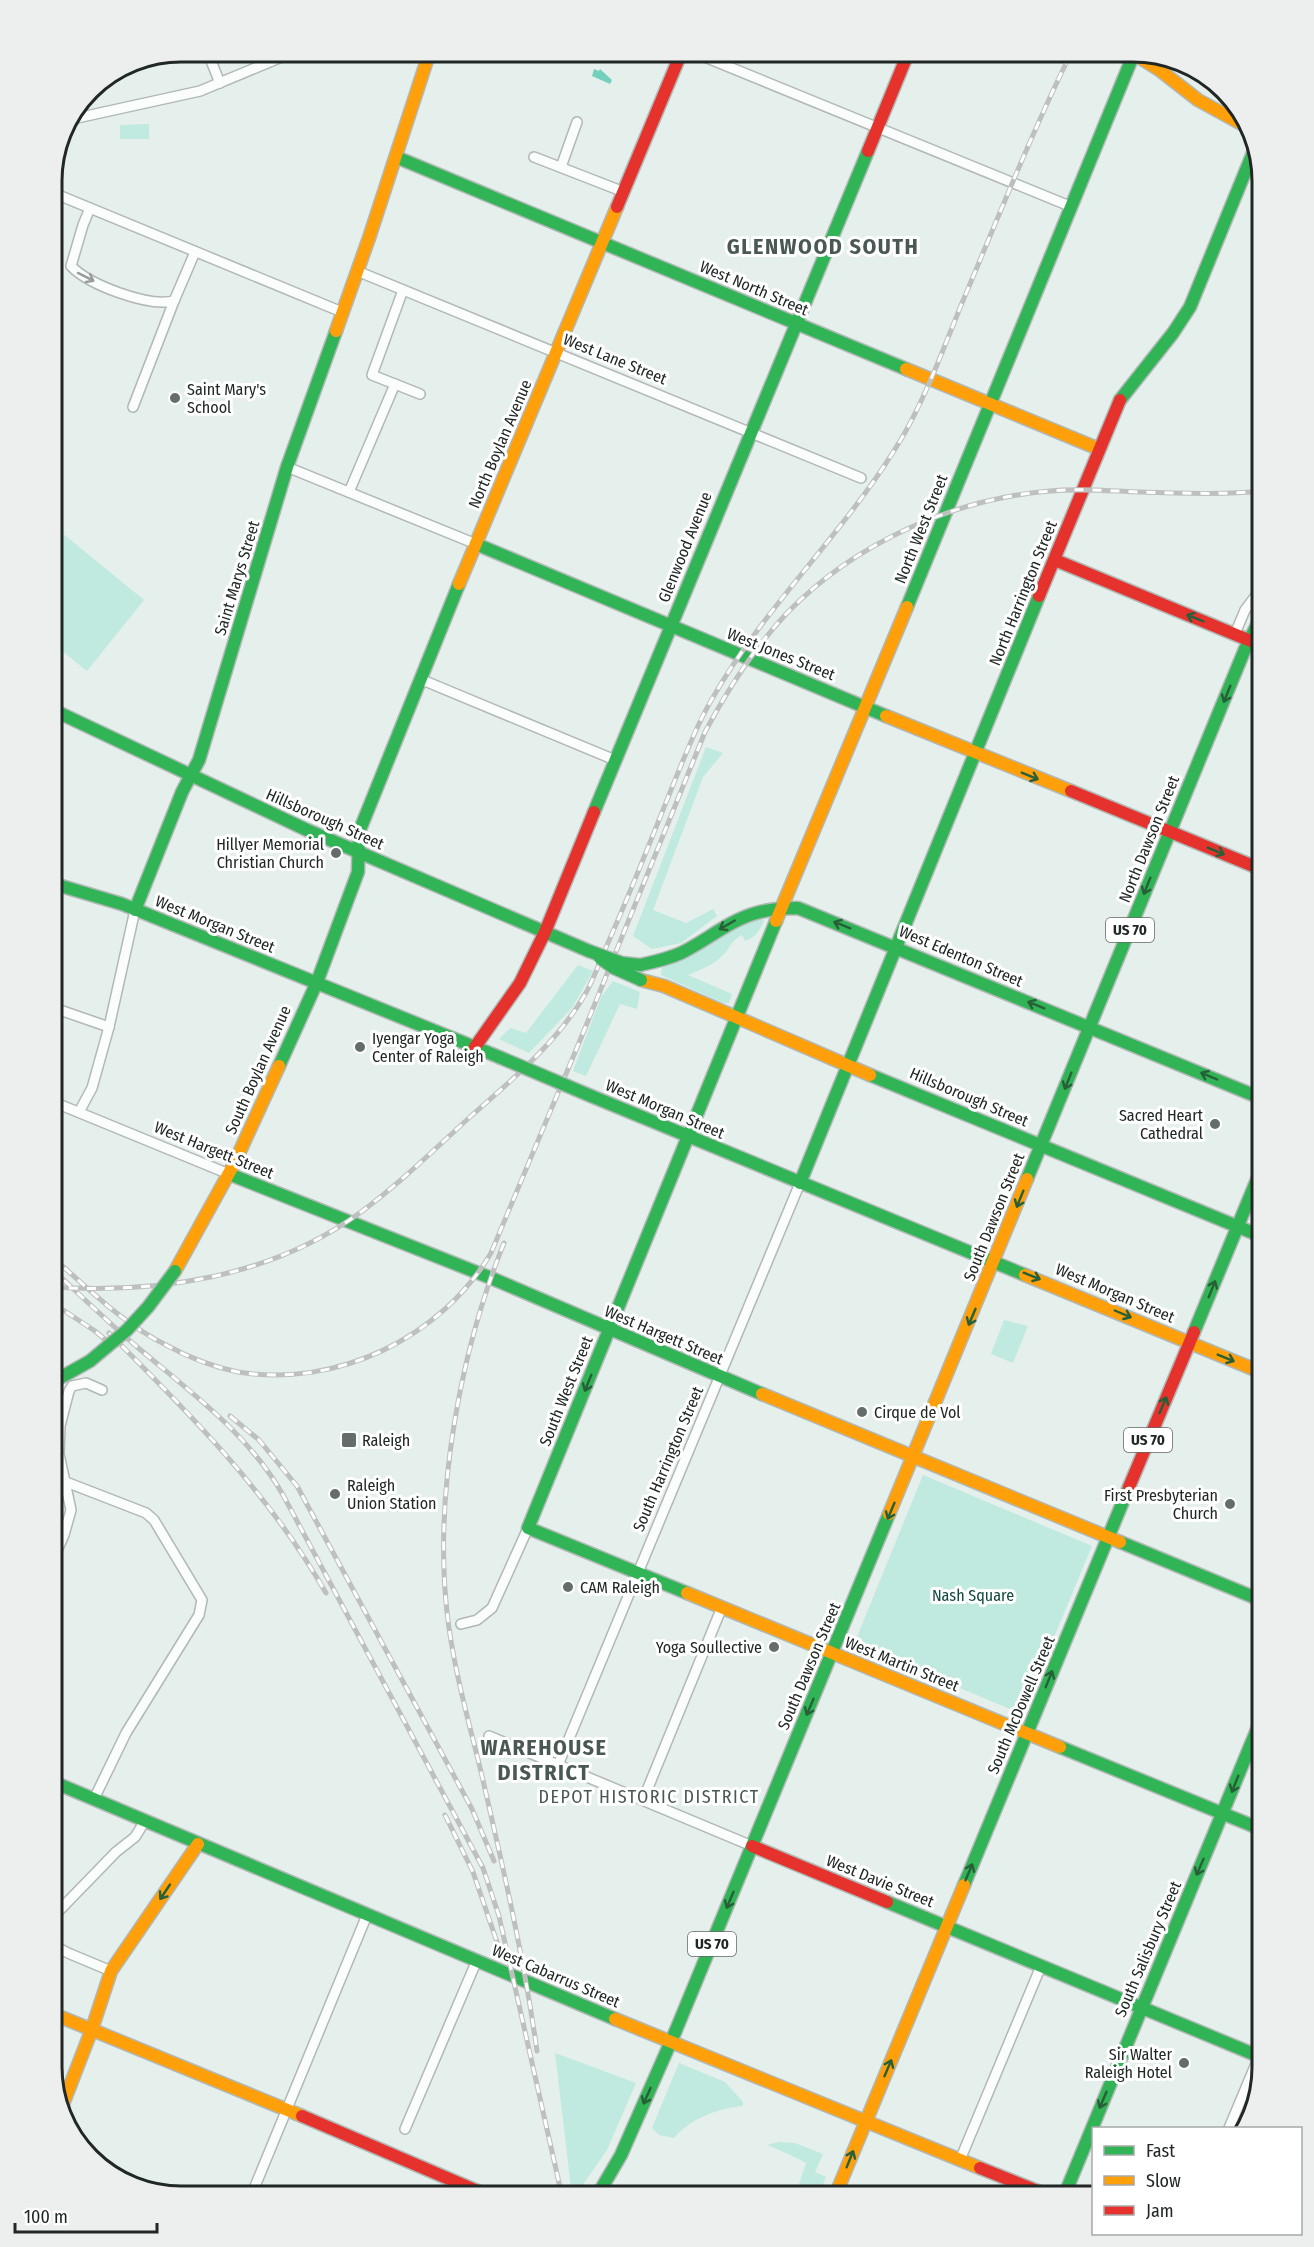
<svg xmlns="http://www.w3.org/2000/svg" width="1314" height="2247" font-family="'Fira Sans Condensed',sans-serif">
	<rect width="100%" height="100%" fill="#e5efec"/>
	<!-- green -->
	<g fill="#c0eadf">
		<polygon points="149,124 149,139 120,139 120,125"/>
		<polygon points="51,524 144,600 87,671 51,642"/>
		<polygon points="706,747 723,753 703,777 653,910 686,923 713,909 717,916 681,943 652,949 633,936"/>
		<path d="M758,915L764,921C760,930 755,938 745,941L742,935C728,943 732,947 722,956C713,965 700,970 688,975L732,994L729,1003H723L661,975L662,967Z"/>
		<polygon points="578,965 593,971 572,1008 529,1053 499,1039 510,1028 526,1033"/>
		<polygon points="613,981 640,992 637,1009 620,1004 586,1076 573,1071 601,997"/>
		<polygon points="1004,1320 1028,1326 1013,1363 991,1354"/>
		<polygon points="923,1475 1092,1546 1022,1714 854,1644"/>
		<polygon points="555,2053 636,2083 607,2150 575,2196 572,2196"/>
		<path d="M679,2063L725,2082L743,2102V2106C718,2108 690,2119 674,2138L659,2135L652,2128Z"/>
		<path d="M778,2142L795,2143L823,2154L815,2172L826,2177L818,2196H795L806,2163C794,2156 781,2151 767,2145Z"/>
	</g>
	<!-- water -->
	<polygon fill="#72d0bd" points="594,69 599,71 600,69 612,80 610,84 592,76"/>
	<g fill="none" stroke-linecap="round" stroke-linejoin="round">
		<defs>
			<g id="street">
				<polyline points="207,51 220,83"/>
				<polyline points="690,51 1072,207"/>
				<polyline points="68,120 200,91 296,51"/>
				<polyline points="534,157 624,192"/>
				<polyline points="561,167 577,122"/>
				<polyline points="51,192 342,312"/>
				<path d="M90,208L83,225L71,266C89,285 148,307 174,301L195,252"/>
				<polyline points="357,271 861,478"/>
				<polyline points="403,290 372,375 420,394"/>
				<polyline points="133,407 174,301"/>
				<polyline points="287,467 476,544"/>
				<polyline points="349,492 395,384"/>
				<polyline points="1235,634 1245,610 1263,586"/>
				<polyline points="420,679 615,760"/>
				<polyline points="51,1007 109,1027"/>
				<polyline points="51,1101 229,1174"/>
				<polyline points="79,1112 92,1088 109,1027 135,910"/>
				<polyline points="51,1462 66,1482 146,1513 154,1520 202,1600 199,1615 126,1733 94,1799"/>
				<polyline points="51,1564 64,1535 71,1510 59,1454 60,1426 69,1391 72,1386 86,1383 102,1390"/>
				<polyline points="461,1624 477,1620 492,1608 528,1528"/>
				<polyline points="489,1736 752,1846"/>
				<polyline points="558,1765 800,1183"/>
				<polyline points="643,1800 722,1607"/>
				<polyline points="51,1919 116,1852 135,1837 145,1821"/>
				<polyline points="51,1944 68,1953 111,1971"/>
				<polyline points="1229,2128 1263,2047"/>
				<polyline points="405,2129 477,1960"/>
				<polyline points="960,2160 1041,1966"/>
				<polyline points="251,2196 367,1915"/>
			</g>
			<g id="fast">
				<polyline points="396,157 906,369"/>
				<polyline points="1120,400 1173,333 1190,307 1255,148"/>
				<polyline points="476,544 886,716"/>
				<polyline points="907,607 1135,51"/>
				<polyline points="51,709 307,830 589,951"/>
				<polyline points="594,812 868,151"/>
				<polyline points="51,883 122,904 499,1057"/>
				<polyline points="135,910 182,792 199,760 287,467 336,331"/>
				<path d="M640,965C654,962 668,959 681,953C706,941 728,921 756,913C770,909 783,908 798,908L1263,1099"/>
				<polyline points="279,1066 317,982 358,872 359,832 459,584"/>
				<polyline points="870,1075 1263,1237"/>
				<polyline points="591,1096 1025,1275"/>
				<polyline points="229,1174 491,1278 762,1394"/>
				<polyline points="1027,1179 1245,649 1263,613"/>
				<polyline points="800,1183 1039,596"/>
				<polyline points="1194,1332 1263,1165"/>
				<polyline points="51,1383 90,1361"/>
				<polyline points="1120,1542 1263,1601"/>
				<polyline points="687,1593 528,1528 776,921"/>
				<polyline points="1060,1747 1263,1830"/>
				<polyline points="51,1781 615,2019"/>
				<polyline points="964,1885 1129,1487"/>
				<polyline points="887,1902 1263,2058"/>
				<polyline points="597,2196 621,2155 676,2030 889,1514"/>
				<polyline points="1064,2196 1263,1715"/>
			</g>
			<g id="slow">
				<polyline points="1134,54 1161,71 1198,100 1251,129"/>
				<polyline points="336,331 369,238 430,51"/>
				<polyline points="906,369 1099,449"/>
				<polyline points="459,584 617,207"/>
				<polyline points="886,716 1071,791"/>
				<polyline points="776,921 907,607"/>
				<polyline points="641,980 664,986 870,1075"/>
				<polyline points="175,1271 234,1164 279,1066"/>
				<polyline points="1025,1275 1263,1373"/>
				<polyline points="762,1394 1120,1542"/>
				<polyline points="889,1514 1027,1179"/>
				<polyline points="687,1593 1060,1747"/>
				<polyline points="51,2013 302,2116"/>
				<polyline points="615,2019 980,2168"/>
				<polyline points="61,2109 92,2029 111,1971 198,1844"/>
				<polyline points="835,2196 964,1885"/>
			</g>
			<g id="jam">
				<polyline points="868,151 909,51"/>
				<polyline points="617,207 682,51"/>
				<polyline points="1055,560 1263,646"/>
				<polyline points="1039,596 1120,400"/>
				<polyline points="1071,791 1263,870"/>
				<polyline points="475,1047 520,983 545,932 594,812"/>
				<polyline points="1129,1487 1194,1332"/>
				<polyline points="752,1846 887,1902"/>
				<polyline points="302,2116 489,2196"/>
				<polyline points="980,2168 1050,2196"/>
			</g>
		</defs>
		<!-- street casing -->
		<use href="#street" stroke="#b1b8b6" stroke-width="12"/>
		<!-- fast casing -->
		<use href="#fast" stroke="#b1b8b6" stroke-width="15"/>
		<!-- slow casing -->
		<use href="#slow" stroke="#b1b8b6" stroke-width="15"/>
		<!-- jam casing -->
		<use href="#jam" stroke="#b1b8b6" stroke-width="15"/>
		<!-- street -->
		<use href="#street" stroke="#fbfdfc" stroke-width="9"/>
		<!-- fast -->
		<use href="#fast" stroke="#30b455" stroke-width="12"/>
		<!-- slow -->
		<use href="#slow" stroke="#ff9f0a" stroke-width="12"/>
		<!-- jam -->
		<use href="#jam" stroke="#e5322d" stroke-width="12"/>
		<defs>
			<g id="rail">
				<path d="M504,1243C460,1352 434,1495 447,1612C453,1667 469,1722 482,1776C503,1867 524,1958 537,2051"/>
				<path d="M51,1256C87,1287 123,1324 166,1345C188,1357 213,1367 238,1372C337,1388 441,1338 491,1253L581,1038L705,732C728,689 753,649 787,613C855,543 953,499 1050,491C1080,488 1110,491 1140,492C1181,493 1222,495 1263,491"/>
				<path d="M51,1268C79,1294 107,1321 136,1346C189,1391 248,1433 283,1495L483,1868L499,1916L562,2196"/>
				<path d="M51,1287C159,1294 272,1277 361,1212C400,1183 435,1149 471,1116C513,1079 559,1041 587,991C596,973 603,954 611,936C633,886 653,835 673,785C685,756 696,726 712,699C766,604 848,530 903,436C927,394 944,347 962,303C998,218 1031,134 1072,51"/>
				<polyline points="51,1302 95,1331 114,1347"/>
				<path d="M109,1333C191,1415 268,1492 326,1593"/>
				<polyline points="230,1416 259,1440 297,1486 472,1809 494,1861"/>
				<polyline points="445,1815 473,1872 497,1942"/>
			</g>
		</defs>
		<!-- rail casing -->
		<use href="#rail" stroke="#bdc0bf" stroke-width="5"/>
		<!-- rail -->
		<use href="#rail" stroke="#fff" stroke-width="3" stroke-dasharray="9" stroke-linecap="butt"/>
		<defs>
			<g id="fast-bridge">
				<polyline points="589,951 622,963 640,965"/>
				<polyline points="600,958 614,968 641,980"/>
				<polyline points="499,1057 591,1096"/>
				<polyline points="90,1361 127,1330 148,1307 175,1271"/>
			</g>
		</defs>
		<!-- fast-bridge casing -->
		<use href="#fast-bridge" stroke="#b1b8b6" stroke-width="15" stroke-linecap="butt"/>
		<!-- fast-bridge -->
		<use href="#fast-bridge" stroke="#30b455" stroke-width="12"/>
	</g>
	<!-- one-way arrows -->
	<defs><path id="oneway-shaft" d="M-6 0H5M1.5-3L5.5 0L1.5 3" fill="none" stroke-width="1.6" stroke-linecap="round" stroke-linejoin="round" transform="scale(1.5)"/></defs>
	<use stroke="#989d9b" href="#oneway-shaft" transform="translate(86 277) rotate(27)"/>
	<g stroke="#265f38">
		<use href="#oneway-shaft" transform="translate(1195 618) rotate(-158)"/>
		<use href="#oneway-shaft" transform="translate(1227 694) rotate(112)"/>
		<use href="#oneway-shaft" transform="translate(1030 776) rotate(22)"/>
		<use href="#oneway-shaft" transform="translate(1216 851) rotate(22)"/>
		<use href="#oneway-shaft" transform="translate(1147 886) rotate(112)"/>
		<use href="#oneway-shaft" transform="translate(727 925) rotate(150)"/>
		<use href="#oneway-shaft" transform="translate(842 925) rotate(-158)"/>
		<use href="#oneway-shaft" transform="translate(1036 1005) rotate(-158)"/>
		<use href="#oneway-shaft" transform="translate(1209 1076) rotate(-157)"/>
		<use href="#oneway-shaft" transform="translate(1068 1081) rotate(112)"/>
		<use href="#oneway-shaft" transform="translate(1020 1199) rotate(112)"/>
		<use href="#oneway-shaft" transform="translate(1032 1276) rotate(22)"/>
		<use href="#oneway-shaft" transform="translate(1212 1289) rotate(-68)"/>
		<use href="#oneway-shaft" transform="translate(1123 1314) rotate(23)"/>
		<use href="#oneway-shaft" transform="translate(972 1317) rotate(113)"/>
		<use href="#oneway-shaft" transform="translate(1226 1358) rotate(22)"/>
		<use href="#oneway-shaft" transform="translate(588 1383) rotate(112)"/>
		<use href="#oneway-shaft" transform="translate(1163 1405) rotate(-67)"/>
		<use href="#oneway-shaft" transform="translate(891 1511) rotate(113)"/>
		<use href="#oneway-shaft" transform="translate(1049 1679) rotate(-68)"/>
		<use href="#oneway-shaft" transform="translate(810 1707) rotate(113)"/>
		<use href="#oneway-shaft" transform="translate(1235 1784) rotate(112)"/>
		<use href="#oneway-shaft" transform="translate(1200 1867) rotate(113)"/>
		<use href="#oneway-shaft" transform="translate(969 1872) rotate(-67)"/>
		<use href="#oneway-shaft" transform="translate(165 1892) rotate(124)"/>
		<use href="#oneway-shaft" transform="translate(730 1900) rotate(113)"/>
		<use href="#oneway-shaft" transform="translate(888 2068) rotate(-67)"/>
		<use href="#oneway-shaft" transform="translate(647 2096) rotate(114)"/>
		<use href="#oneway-shaft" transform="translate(1103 2100) rotate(113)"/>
		<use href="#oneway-shaft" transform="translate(850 2159) rotate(-68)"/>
	</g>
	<!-- markers -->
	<g fill="#656d6b" stroke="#fff" stroke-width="2">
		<circle cx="175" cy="398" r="6"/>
		<circle cx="336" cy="853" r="6"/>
		<circle cx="360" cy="1047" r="6"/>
		<circle cx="1215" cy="1124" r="6"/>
		<circle cx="862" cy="1412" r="6"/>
		<rect x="341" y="1432" width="16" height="16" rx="3"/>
		<circle cx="335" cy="1494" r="6"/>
		<circle cx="1230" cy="1504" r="6"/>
		<circle cx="568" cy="1587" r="6"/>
		<circle cx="774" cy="1647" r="6"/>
		<circle cx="1184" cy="2063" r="6"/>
	</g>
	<g text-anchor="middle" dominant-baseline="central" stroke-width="6" stroke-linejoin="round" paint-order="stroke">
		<!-- shield labels -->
		<g fill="#fff" stroke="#636866" stroke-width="1.5">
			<rect x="1106" y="918" width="48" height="24" rx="4.5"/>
			<rect x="1124" y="1428" width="48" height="24" rx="4.5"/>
			<rect x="688" y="1932" width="48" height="24" rx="4.5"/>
		</g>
		<g font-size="15" font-weight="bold" fill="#202725">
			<text x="1130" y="930">US 70</text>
			<text x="1148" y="1440">US 70</text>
			<text x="712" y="1944">US 70</text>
		</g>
		<!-- street labels -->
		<g font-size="16" fill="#202725" stroke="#fff">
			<text transform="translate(754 288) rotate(23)">West North Street</text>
			<text transform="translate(615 359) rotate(22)">West Lane Street</text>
			<text transform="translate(500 444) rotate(-67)">North Boylan Avenue</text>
			<text transform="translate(921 529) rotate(-68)">North West Street</text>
			<text transform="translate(685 547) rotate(-68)">Glenwood Avenue</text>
			<text transform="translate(237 578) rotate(-73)">Saint Marys Street</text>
			<text transform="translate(1023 593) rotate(-68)">North Harrington Street</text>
			<text transform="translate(781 654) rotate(22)">West Jones Street</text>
			<text transform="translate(325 819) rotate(24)">Hillsborough Street</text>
			<text transform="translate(1149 839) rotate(-68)">North Dawson Street</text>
			<text transform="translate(215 924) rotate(22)">West Morgan Street</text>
			<text transform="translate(961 956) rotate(23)">West Edenton Street</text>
			<text transform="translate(258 1070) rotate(-66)">South Boylan Avenue</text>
			<text transform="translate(969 1097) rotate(23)">Hillsborough Street</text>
			<text transform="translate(665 1109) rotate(23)">West Morgan Street</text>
			<text transform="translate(214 1150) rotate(22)">West Hargett Street</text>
			<text transform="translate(994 1217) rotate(-68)">South Dawson Street</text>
			<text transform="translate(1115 1293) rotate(23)">West Morgan Street</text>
			<text transform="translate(664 1335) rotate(23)">West Hargett Street</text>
			<text transform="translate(566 1391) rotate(-68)">South West Street</text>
			<text transform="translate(668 1459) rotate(-67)">South Harrington Street</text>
			<text transform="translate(902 1664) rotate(22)">West Martin Street</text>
			<text transform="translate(809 1666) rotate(-67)">South Dawson Street</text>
			<text transform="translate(1021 1705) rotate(-67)">South McDowell Street</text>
			<text transform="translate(880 1881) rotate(22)">West Davie Street</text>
			<text transform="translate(1148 1949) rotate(-67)">South Salisbury Street</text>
			<text transform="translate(556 1976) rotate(23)">West Cabarrus Street</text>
		</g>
		<!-- poi labels -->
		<g font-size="16" fill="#202725" stroke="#fff" text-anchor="start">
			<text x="187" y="389">Saint Mary's<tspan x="187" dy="18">School</tspan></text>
			<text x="324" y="844" text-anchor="end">Hillyer Memorial<tspan x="324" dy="18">Christian Church</tspan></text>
			<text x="372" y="1038">Iyengar Yoga<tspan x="372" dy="18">Center of Raleigh</tspan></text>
			<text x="1203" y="1115" text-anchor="end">Sacred Heart<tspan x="1203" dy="18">Cathedral</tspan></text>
			<text x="874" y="1412">Cirque de Vol</text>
			<text x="362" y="1440">Raleigh</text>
			<text x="347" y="1485">Raleigh<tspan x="347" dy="18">Union Station</tspan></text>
			<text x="1218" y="1495" text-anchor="end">First Presbyterian<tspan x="1218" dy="18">Church</tspan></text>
			<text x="580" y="1587">CAM Raleigh</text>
			<text x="762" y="1647" text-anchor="end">Yoga Soullective</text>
			<text x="1172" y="2054" text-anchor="end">Sir Walter<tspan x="1172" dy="18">Raleigh Hotel</tspan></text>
		</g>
		<!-- park labels -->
		<g font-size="16" fill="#11493e" stroke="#fff">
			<text x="973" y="1595">Nash Square</text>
		</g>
		<!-- neighbourhood labels -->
		<g font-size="18" letter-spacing="1.5" fill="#495854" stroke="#fff">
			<text x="649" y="1797">DEPOT HISTORIC DISTRICT</text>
		</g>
		<!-- district labels -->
		<g font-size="22" font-weight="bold" letter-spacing="1.5" fill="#495854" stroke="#fff">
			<text x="823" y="246">GLENWOOD SOUTH</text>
			<text x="544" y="1747">WAREHOUSE<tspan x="544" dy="25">DISTRICT</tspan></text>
		</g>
	</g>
	<!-- crop -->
	<path d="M0 0H1314V2247H0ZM181 62H1133A119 119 0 0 1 1252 181V2067A119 119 0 0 1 1133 2186H181A119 119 0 0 1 62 2067V181A119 119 0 0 1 181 62Z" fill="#edeeee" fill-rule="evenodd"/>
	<path fill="none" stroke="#202725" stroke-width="3" d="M181 62H1133A119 119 0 0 1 1252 181V2067A119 119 0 0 1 1133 2186H181A119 119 0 0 1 62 2067V181A119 119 0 0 1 181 62Z"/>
	<!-- legend -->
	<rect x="1092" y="2127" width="210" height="108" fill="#ffffff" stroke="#a6a9a8" stroke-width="1.5"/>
	<rect x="1104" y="2146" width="30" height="9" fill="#30b455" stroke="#a6a9a8" stroke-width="1.5"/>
	<text x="1146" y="2157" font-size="18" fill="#202725">Fast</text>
	<rect x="1104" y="2176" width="30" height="9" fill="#ff9f0a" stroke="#a6a9a8" stroke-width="1.5"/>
	<text x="1146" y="2187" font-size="18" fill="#202725">Slow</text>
	<rect x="1104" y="2206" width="30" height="9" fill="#e5322d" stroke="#a6a9a8" stroke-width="1.5"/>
	<text x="1146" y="2217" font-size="18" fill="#202725">Jam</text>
	<!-- scale -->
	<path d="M15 2223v9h142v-9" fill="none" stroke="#202725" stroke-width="3"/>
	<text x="24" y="2223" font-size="18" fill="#202725" stroke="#ffffff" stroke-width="4.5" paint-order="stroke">100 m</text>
</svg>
